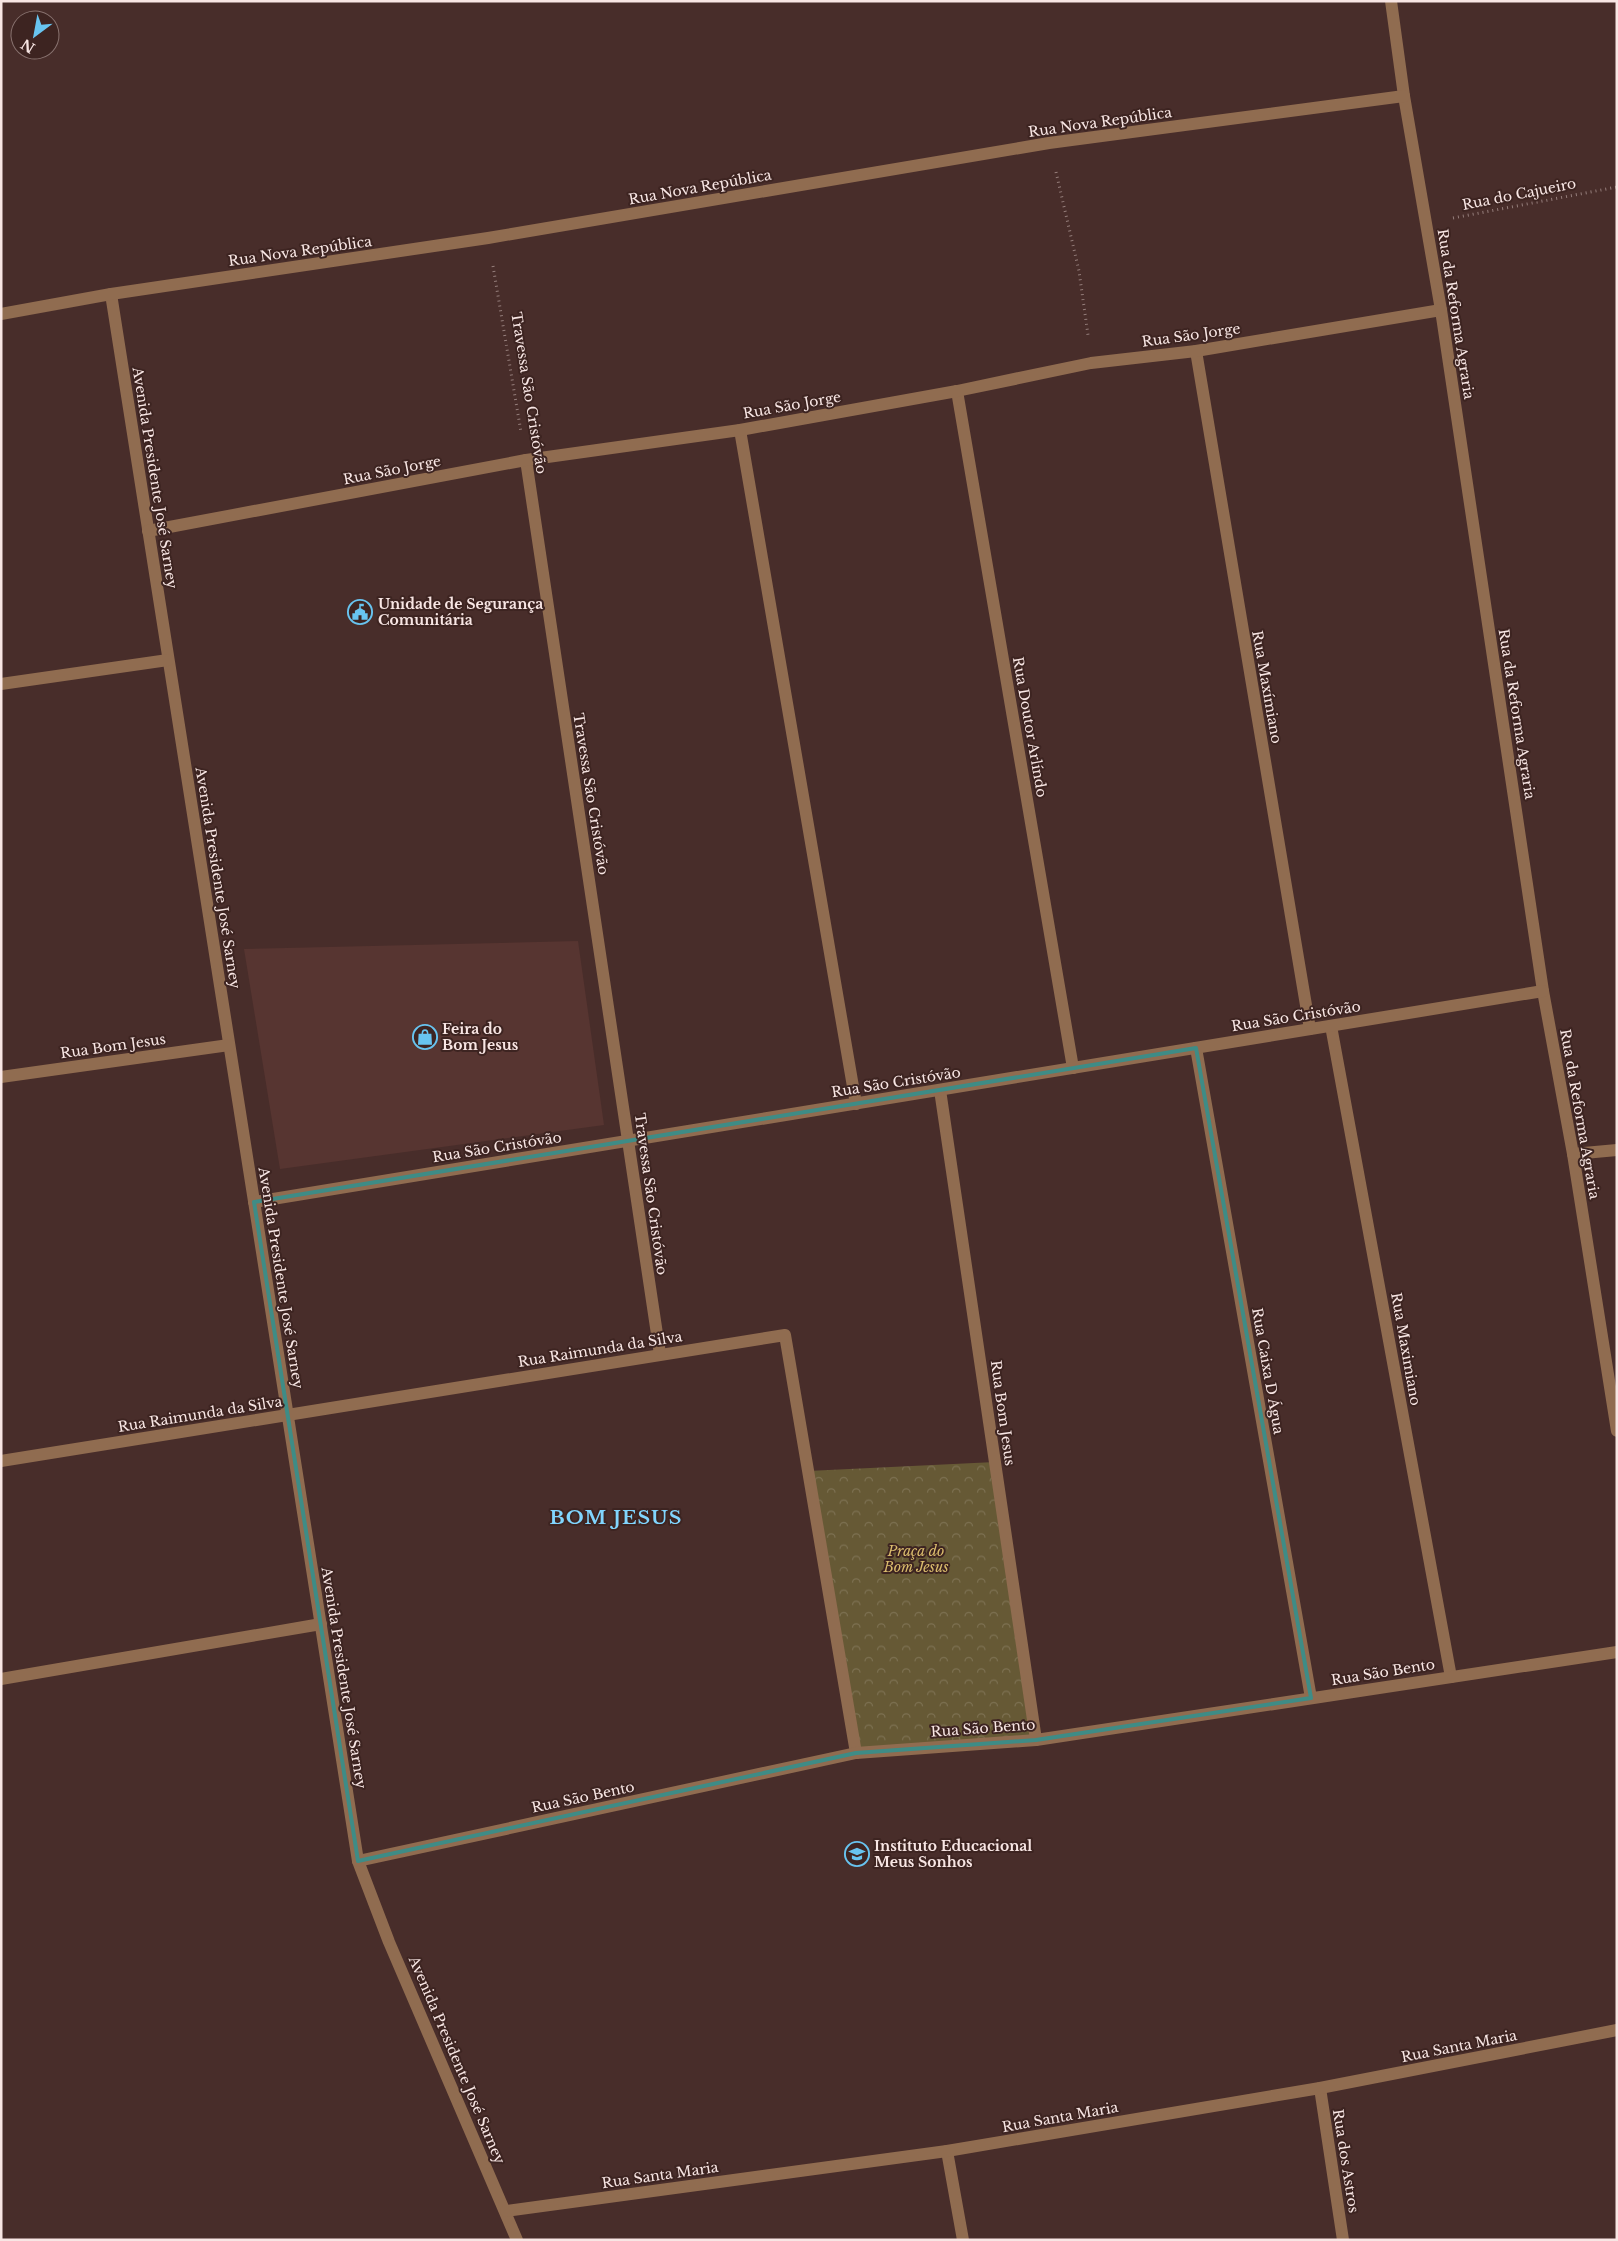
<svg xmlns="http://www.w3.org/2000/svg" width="1618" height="2241" font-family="'Libre Baskerville',serif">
	<defs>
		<pattern id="park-crowns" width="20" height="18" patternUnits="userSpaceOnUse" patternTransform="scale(1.25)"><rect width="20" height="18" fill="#665935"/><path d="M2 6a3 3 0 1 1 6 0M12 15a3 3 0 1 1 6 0" fill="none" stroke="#7d7152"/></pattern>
	</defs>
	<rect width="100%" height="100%" fill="#482d2a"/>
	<!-- built -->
	<polygon fill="#573531" points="578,941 604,1125 280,1169 244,949"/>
	<!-- park -->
	<polygon fill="url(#park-crowns)" points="995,1462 1036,1740 856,1753 808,1471"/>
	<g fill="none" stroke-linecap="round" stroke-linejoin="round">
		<!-- path -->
		<g stroke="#947d7a" stroke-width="3" stroke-dasharray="1 4" stroke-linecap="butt">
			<polyline points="1056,172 1079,271 1088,335"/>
			<polyline points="1453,218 1617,187"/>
			<polyline points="493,266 521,432"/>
		</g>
		<!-- minor -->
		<g stroke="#906c50" stroke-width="12">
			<polyline points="1391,1 1404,96 1441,310 1543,991 1573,1154 1617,1431"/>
			<polyline points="111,294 358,1861 389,1942 517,2240"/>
			<polyline points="1,314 111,294 488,238 1049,143 1404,96"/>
			<polyline points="1196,351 1310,1029"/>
			<polyline points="957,391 1073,1068"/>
			<polyline points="740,430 856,1104"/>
			<polyline points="526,460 660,1354"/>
			<polyline points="148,531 526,460 740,430 957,391 1091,363 1196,351 1441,310"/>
			<polyline points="1,684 168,660"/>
			<polyline points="1331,1026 1451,1677"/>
			<polyline points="1196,1048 1311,1698"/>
			<polyline points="1,1077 229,1045"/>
			<polyline points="940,1090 1036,1740"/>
			<polyline points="1573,1154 1617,1150"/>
			<polyline points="254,1202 1543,991"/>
			<polyline points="1,1461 785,1335 856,1753"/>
			<polyline points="1,1679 321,1624"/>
			<polyline points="358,1861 856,1753 1036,1740 1617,1652"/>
			<polyline points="1320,2088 1343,2240"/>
			<polyline points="947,2151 963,2240"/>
			<polyline points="506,2211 947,2151 1320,2088 1617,2030"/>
		</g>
	</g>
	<!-- marked area -->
	<path fill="none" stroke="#3e8c86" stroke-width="4" stroke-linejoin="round" d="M1196,1048L1311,1698L1036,1740L856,1753L358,1861L254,1202Z"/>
	<!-- icons -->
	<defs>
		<symbol id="civic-ring" viewBox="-11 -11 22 22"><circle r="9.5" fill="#3d2421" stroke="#68c4f0" stroke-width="1.5"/><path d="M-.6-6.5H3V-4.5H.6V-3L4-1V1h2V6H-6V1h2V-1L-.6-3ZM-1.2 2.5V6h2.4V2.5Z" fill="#68c4f0"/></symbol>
		<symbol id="shop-ring" viewBox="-11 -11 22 22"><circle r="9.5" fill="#3d2421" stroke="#68c4f0" stroke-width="1.5"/><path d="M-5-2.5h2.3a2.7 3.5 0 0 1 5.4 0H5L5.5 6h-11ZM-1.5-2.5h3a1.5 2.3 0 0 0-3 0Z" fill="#68c4f0"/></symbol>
		<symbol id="school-ring" viewBox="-11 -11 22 22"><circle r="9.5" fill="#3d2421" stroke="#68c4f0" stroke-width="1.5"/><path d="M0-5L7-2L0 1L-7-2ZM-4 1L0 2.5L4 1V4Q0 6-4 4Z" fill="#68c4f0"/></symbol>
	</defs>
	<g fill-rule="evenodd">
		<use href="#civic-ring" x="346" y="598" width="28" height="28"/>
		<use href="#shop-ring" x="411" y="1023" width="28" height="28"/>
		<use href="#school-ring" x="843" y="1840" width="28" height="28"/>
	</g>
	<g text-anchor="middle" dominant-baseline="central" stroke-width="4" stroke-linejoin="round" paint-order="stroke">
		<!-- street labels -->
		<g font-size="14" fill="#f8e6e4" stroke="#3d2421">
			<text transform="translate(1100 122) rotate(-8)">Rua Nova República</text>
			<text transform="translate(700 187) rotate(-10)">Rua Nova República</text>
			<text transform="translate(1519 194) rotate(-11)">Rua do Cajueiro</text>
			<text transform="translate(300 251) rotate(-8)">Rua Nova República</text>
			<text transform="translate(1456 314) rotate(81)">Rua da Reforma Agraria</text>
			<text transform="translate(1191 335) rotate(-8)">Rua São Jorge</text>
			<text transform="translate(529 393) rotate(81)">Travessa São Cristóvão</text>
			<text transform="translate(792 405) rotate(-10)">Rua São Jorge</text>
			<text transform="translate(392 470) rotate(-11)">Rua São Jorge</text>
			<text transform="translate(155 478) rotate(81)">Avenida Presidente José Sarney</text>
			<text transform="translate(1267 687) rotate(80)">Rua Maxímiano</text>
			<text transform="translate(1517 714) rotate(81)">Rua da Reforma Agraria</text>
			<text transform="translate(1030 727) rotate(80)">Rua Doutor Arlíndo</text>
			<text transform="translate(591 794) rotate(81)">Travessa São Cristóvão</text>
			<text transform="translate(218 878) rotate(81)">Avenida Presidente José Sarney</text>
			<text transform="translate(1296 1016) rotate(-9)">Rua São Cristóvão</text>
			<text transform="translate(113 1046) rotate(-8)">Rua Bom Jesus</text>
			<text transform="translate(896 1082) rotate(-9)">Rua São Cristóvão</text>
			<text transform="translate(1580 1114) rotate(80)">Rua da Reforma Agraria</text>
			<text transform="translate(497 1147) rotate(-9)">Rua São Cristóvão</text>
			<text transform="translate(651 1194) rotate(82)">Travessa São Cristóvão</text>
			<text transform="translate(281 1278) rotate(81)">Avenida Presidente José Sarney</text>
			<text transform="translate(600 1349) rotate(-9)">Rua Raimunda da Silva</text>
			<text transform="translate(1406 1349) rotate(80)">Rua Maximiano</text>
			<text transform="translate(1268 1371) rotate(80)">Rua Caixa D Água</text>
			<text transform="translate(1003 1413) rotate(82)">Rua Bom Jesus</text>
			<text transform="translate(200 1414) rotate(-9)">Rua Raimunda da Silva</text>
			<text transform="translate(1383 1672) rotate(-9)">Rua São Bento</text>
			<text transform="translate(344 1678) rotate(81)">Avenida Presidente José Sarney</text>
			<text transform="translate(983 1728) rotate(-4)">Rua São Bento</text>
			<text transform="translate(583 1797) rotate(-12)">Rua São Bento</text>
			<text transform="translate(1459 2046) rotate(-11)">Rua Santa Maria</text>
			<text transform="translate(457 2060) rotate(67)">Avenida Presidente José Sarney</text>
			<text transform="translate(1060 2117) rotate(-10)">Rua Santa Maria</text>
			<text transform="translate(1346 2161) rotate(81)">Rua dos Astros</text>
			<text transform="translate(660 2175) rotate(-8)">Rua Santa Maria</text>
		</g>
		<!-- poi labels -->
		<g font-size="14" font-weight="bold" fill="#f8e6e4" stroke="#3d2421" text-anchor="start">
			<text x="378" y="604">Unidade de Segurança<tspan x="378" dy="16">Comunitária</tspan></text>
			<text x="442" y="1029">Feira do<tspan x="442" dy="16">Bom Jesus</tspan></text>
			<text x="874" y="1846">Instituto Educacional<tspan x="874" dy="16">Meus Sonhos</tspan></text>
		</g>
		<!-- park labels -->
		<g font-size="14" font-style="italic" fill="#dabc6d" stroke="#3d2421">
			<text x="916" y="1551">Praça do<tspan x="916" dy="16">Bom Jesus</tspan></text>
		</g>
		<!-- district labels -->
		<g font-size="19" font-weight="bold" letter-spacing="1" fill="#81d5fe" stroke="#3d2421">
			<text x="616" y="1517">BOM JESUS</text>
		</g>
	</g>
	<!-- border -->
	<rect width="1618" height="2241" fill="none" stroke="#f8e6e4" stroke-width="5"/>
	<!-- north arrow -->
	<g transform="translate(35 35) rotate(212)"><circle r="24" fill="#3d2421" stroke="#88726f"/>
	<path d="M0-4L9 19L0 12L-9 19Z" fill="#68c4f0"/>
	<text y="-8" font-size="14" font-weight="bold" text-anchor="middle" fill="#f8e6e4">N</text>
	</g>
</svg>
